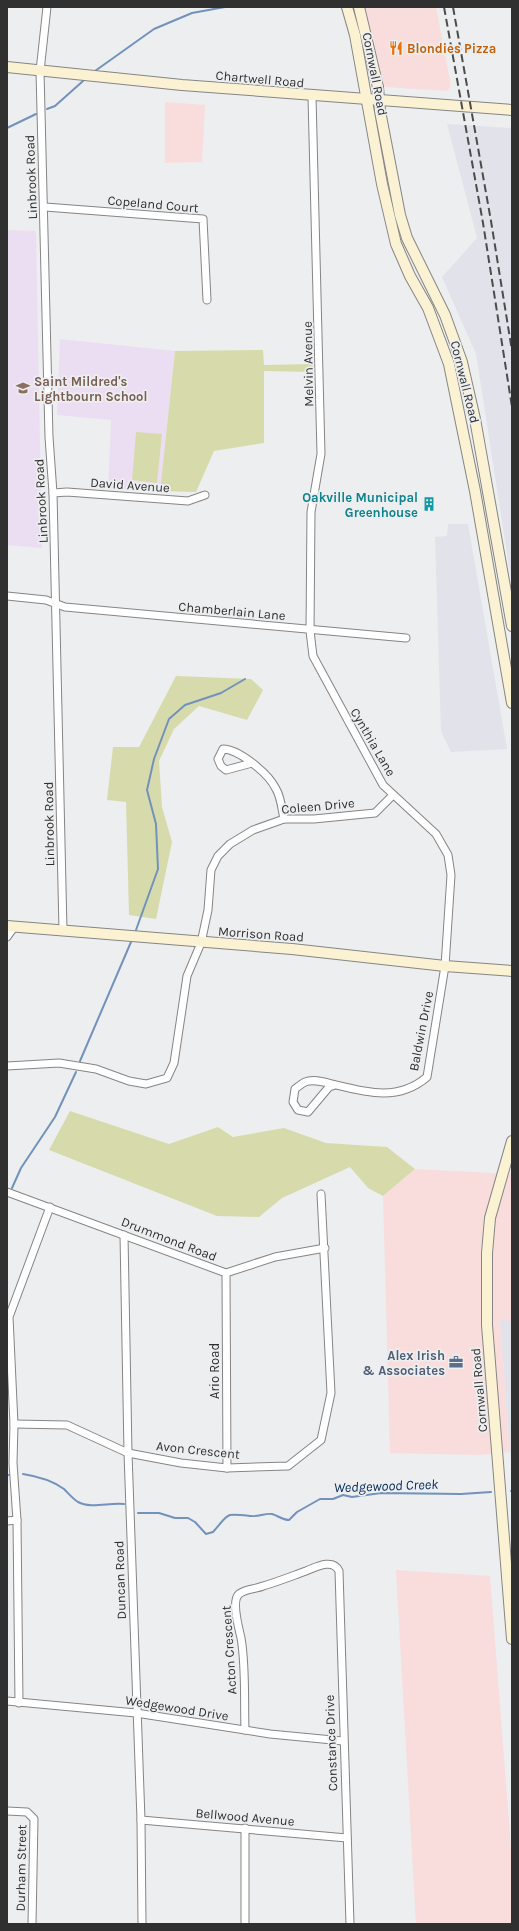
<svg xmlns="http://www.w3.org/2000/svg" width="519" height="1931" font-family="Karla,sans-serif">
	<rect width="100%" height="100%" fill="#edeeef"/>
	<!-- commercial -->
	<g fill="#f8dddc">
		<polygon points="365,7 436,7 451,86 447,91 385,87"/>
		<polygon points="165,102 205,105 202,162 165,163"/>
		<polygon points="415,1169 512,1174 512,1321 500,1321 510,1452 479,1455 390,1453 383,1196"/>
		<polygon points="396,1570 490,1576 512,1861 512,1924 416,1924"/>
	</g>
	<!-- built -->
	<g fill="#e2e2eb">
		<polygon points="447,124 512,128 512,586 476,354 442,277 477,238"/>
		<polygon points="448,524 468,524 507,749 451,752 441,731 435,537 447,536"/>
		<polygon points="500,1320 512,1321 512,1471 510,1452"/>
	</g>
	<!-- education -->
	<g fill="#ecdef2">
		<polygon points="7,230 36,231 42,548 7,545"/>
		<polygon points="60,339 175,351 160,491 108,489 111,420 57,415"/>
	</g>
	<!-- green -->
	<g fill="#d7dbac">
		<polygon points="263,350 264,365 313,364 313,372 264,371 264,443 214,451 196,492 160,491 175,351"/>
		<polygon points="136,432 162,434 157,483 132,480"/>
		<polygon points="176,676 251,679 263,690 247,720 199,706 174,729 159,761 162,807 172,842 156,919 129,915 126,802 107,800 113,747 139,747"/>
		<polygon points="70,1111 169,1144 218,1127 233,1137 284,1128 326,1143 387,1147 415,1169 383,1196 368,1188 350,1167 282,1198 259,1217 217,1216 49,1150"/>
	</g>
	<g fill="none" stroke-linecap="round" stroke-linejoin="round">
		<!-- stream -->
		<g stroke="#7292bc" stroke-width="2">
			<polyline points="95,71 154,29 192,13 225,7"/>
			<polyline points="47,109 55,106 83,81"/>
			<polyline points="7,128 36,114"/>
			<polyline points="136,930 158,869 156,824 147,790 154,759 169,719 185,705 221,693 245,679"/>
			<polyline points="80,1061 131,942"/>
			<polyline points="12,1188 21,1168 55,1117 76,1072"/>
			<path d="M23,1474C36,1476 53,1481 64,1489C68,1493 73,1499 78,1502C91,1509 110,1502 124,1504"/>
			<polyline points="7,1475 9,1475"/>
			<polyline points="511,1491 512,1491"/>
			<path d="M138,1513H159L175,1518H188L195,1522L206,1534L213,1532C230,1513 224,1513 251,1516C258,1517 265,1513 272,1514C279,1516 282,1520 289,1520L297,1512L320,1499H333L343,1495L352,1497L381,1493L461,1494L491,1492"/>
		</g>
		<defs>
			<g id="street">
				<polyline points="47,7 40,71 49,437 53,493 63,930"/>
				<path d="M312,97L321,454L311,512L310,631L313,656L383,785L436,834L448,855L451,875L445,966L427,1077C399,1101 368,1093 336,1085C327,1083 314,1078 305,1082C301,1084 298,1087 295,1089L293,1102L298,1110L308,1112L329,1087L335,1085"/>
				<polyline points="45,207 203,219 207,300"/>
				<polyline points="53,493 67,492 188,501 205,495"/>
				<polyline points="7,596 46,600 65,607 406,638"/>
				<path d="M252,763L226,770L221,766L218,759L223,749C239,749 269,774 276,789C281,797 282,810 284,819"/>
				<polyline points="7,937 15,926"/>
				<polyline points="7,1066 59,1063 96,1069 129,1081 146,1084 167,1078 174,1063 187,976 201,943 208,910 211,870 218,856 230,844 253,830 284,819 314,819 375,813 393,795"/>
				<polyline points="7,1192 226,1273 275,1257 325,1248"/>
				<polyline points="124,1235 128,1453 141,1820 142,1924"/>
				<polyline points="226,1273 227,1468"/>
				<polyline points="14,1424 67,1425 128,1453 181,1463 227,1468 288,1466 321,1440 331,1393 321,1194"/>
				<polyline points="7,1521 17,1520"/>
				<polyline points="7,1701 136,1713 270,1734 343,1741"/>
				<polyline points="19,1703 17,1520 13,1463 14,1424 9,1317 50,1207"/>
				<path d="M245,1730C244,1702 246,1666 241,1638C239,1629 231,1601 239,1594C245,1589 256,1589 263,1586C277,1582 292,1576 306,1571C316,1567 333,1558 339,1571L350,1924"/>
				<polyline points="7,1811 27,1812 34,1819 32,1924"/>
				<polyline points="141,1820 347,1838"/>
				<polyline points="245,1828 245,1924"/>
			</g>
			<g id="secondary">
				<polyline points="347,7 355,35 382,184 396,244 410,276 428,308 449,364 475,491 512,703"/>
				<polyline points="359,7 378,87 380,111 400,215 407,238 445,315 462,362 475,419 512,626"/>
				<polyline points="7,67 182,85 512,110"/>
				<polyline points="7,926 292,949 445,966 512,971"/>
				<polyline points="512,1141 490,1218 487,1253 487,1325 512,1639"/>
			</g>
		</defs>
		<!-- street casing -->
		<use href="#street" stroke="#858586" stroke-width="9"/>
		<!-- secondary casing -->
		<use href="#secondary" stroke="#858586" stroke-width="12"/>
		<!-- street -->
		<use href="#street" stroke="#fff" stroke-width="7"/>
		<!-- secondary -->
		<use href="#secondary" stroke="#fbf2d4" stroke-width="10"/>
		<!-- rail -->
		<g stroke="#4c4c4d" stroke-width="2" stroke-dasharray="8 4" stroke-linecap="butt">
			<polyline points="444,7 483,223 512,407"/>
			<polyline points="453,7 491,221 512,351"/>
		</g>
	</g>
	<!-- icons -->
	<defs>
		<symbol id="restaurant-bare" viewBox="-9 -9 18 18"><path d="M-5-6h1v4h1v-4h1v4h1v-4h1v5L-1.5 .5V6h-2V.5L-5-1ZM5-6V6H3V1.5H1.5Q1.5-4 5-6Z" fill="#e8710a" stroke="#edeeef" stroke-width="2.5" paint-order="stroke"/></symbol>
		<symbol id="school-bare" viewBox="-9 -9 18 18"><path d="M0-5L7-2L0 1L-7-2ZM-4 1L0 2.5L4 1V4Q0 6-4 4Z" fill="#8d6e63" stroke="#edeeef" stroke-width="2.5" paint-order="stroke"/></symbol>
		<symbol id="building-bare" viewBox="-9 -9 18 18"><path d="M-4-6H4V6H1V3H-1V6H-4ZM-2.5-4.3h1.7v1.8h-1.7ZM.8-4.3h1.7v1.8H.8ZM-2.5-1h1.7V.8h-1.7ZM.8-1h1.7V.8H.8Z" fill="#0f9aa8" stroke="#edeeef" stroke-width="2.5" paint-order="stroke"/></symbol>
		<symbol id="office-bare" viewBox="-9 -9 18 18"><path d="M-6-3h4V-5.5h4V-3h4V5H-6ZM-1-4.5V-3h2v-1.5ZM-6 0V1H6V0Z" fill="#5c6f8a" stroke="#edeeef" stroke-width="2.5" paint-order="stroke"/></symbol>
	</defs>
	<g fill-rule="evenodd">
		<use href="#restaurant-bare" x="386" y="38" width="20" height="20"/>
		<use href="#school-bare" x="13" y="378" width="20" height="20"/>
		<use href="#building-bare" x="419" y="494" width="20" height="20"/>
		<use href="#office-bare" x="446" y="1352" width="20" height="20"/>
	</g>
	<g text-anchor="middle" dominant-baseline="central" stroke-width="3.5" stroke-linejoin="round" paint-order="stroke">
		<!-- food labels -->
		<g font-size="13" font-weight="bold" fill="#c56008" stroke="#edeeef" text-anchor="start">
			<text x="407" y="48">Blondies Pizza</text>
		</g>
		<!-- street labels -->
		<g font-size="13" fill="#303031" stroke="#edeeef">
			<text transform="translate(375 74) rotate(79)">Cornwall Road</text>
			<text transform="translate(260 79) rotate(5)">Chartwell Road</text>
			<text transform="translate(31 177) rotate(-92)">Linbrook Road</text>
			<text transform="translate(153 204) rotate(5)">Copeland Court</text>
			<text transform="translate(308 364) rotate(-91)">Melvin Avenue</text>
			<text transform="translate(465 382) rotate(76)">Cornwall Road</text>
			<text transform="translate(130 485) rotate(4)">David Avenue</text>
			<text transform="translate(41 501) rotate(-93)">Linbrook Road</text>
			<text transform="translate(232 611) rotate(5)">Chamberlain Lane</text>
			<text transform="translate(373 742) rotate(60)">Cynthia Lane</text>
			<text transform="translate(318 806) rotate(-5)">Coleen Drive</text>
			<text transform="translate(49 824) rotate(-91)">Linbrook Road</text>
			<text transform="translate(261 934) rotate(4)">Morrison Road</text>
			<text transform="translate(421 1031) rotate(-79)">Baldwin Drive</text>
			<text transform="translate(169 1239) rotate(21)">Drummond Road</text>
			<text transform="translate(214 1371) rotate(-90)">Ario Road</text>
			<text transform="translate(479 1390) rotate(-95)">Cornwall Road</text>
			<text transform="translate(198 1450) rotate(6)">Avon Crescent</text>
			<text transform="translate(120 1580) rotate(-92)">Duncan Road</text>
			<text transform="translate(229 1650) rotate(-94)">Acton Crescent</text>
			<text transform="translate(177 1708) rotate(9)">Wedgewood Drive</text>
			<text transform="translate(331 1743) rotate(-92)">Constance Drive</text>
			<text transform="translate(245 1817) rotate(5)">Bellwood Avenue</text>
			<text transform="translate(21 1868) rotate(-89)">Durham Street</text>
		</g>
		<!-- education labels -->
		<g font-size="13" font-weight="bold" fill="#785e54" stroke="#edeeef" text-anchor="start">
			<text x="34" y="381">Saint Mildred's<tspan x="34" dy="15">Lightbourn School</tspan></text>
		</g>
		<!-- culture labels -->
		<g font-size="13" font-weight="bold" fill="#0d838f" stroke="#edeeef" text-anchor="end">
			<text x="418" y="497">Oakville Municipal<tspan x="418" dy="15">Greenhouse</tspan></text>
		</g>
		<!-- service labels -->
		<g font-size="13" font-weight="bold" fill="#4e5e75" stroke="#edeeef" text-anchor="end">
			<text x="445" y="1355">Alex Irish<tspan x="445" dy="15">&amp; Associates</tspan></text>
		</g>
		<!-- water labels -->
		<g font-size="14" font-style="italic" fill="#00295d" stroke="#edeeef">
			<text transform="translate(386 1486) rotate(-2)">Wedgewood Creek</text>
		</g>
	</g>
	<!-- border -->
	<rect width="519" height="1931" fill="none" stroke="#303031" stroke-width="16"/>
</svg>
